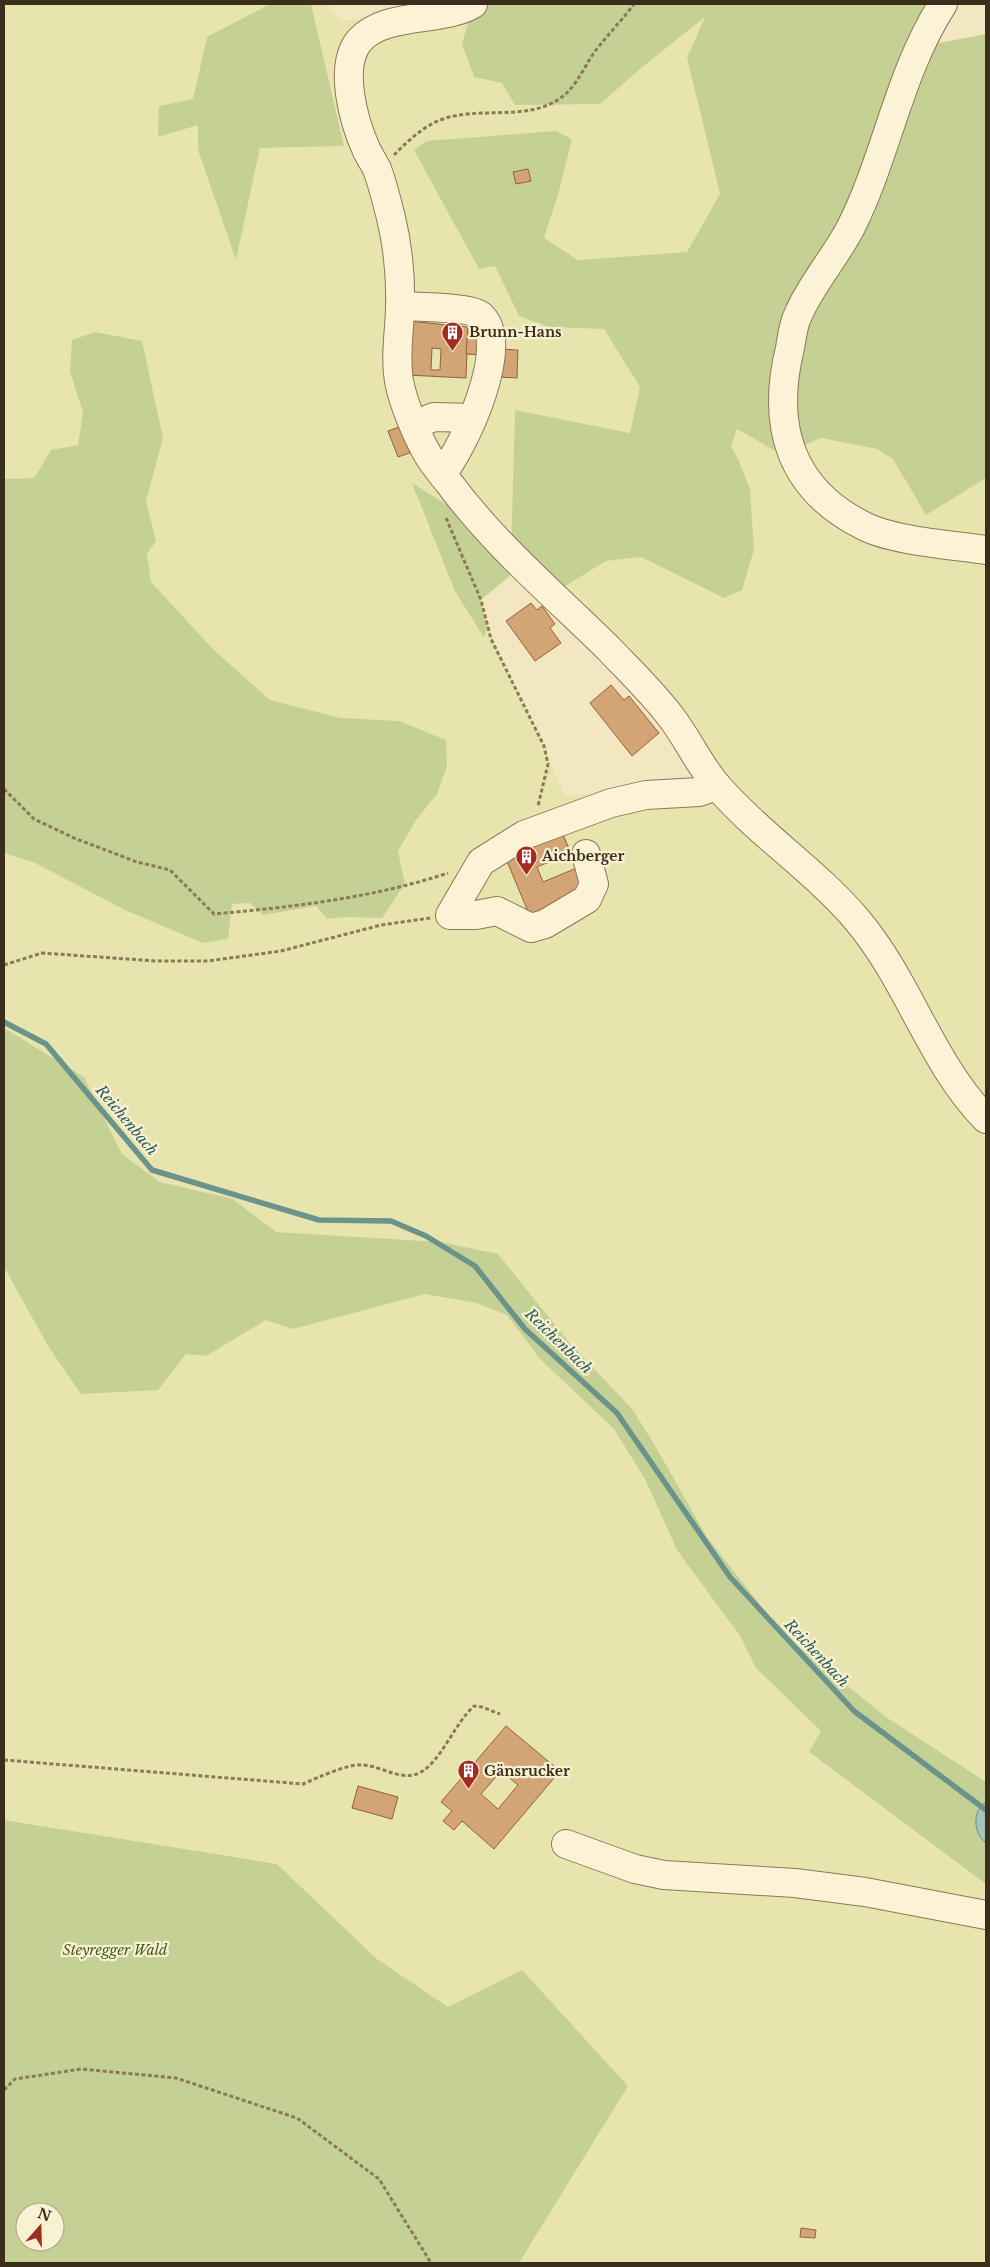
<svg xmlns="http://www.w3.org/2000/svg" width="990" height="2267" font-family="'Libre Baskerville',serif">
	<rect width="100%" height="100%" fill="#f2e7c1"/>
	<!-- farmland -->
	<g fill="#e8e4ae">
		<polygon points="4,4 270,4 207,37 193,99 159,106 198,125 198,150 236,259 260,148 344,145 311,4 329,4 340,21 479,4 462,44 474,77 502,83 640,69 706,16 697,103 720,194 687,252 578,260 544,238 558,195 495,266 519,316 549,327 604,329 640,387 631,433 515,410 511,552 457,511 484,638 487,626 565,795 699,792 711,784 559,590 606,561 641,557 724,598 742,590 754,550 750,489 738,459 730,446 737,429 782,455 821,438 877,449 893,459 926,515 986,478 986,1782 886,1717 783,1634 707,1537 657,1449 633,1410 568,1341 498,1254 441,1242 276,1232 233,1199 160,1182 122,1154 84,1077 4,1028 4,853 35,863 127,911 203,943 232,904 250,903 263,915 316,906 327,919 347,917 405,884 398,851 416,820 437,794 399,721 341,718 270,700 214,650 151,582 147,554 156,541 146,501 163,438 142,341 70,372 83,412 78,445 51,450 34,478 4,479"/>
		<polygon points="4,1267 48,1346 158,1390 186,1354 206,1356 266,1320 293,1329 425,1294 476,1303 507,1315 540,1359 614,1429 740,1636 756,1668 821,1731 809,1753 986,1884 986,2263 519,2263 628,2086 448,2007 377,1959 277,1864 4,1820"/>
	</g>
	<!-- green -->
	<g fill="#c5d194" fill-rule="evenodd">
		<polygon points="270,4 311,4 344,146 260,148 236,260 198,150 198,125 158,137 159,106 193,99 207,37"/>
		<polygon points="479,4 936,4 913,48 986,34 986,478 926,515 893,459 877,449 821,438 782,455 737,429 731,446 738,459 750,489 754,550 742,590 724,598 641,557 606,561 559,590 512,574 481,600 487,626 484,638 455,591 412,483 457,511 511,551 515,410 630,433 640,387 604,329 549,327 519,316 495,266 479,269 414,150 427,141 556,131 572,139 558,195 544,238 578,260 687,252 720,194 687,58 705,17 640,69 600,104 515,105 502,83 474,77 462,44 470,16"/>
		<polygon points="95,332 142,341 163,438 146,501 156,541 147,554 151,582 214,650 270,700 341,718 399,721 446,740 447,766 437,794 416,820 398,851 405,884 382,918 347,917 327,919 316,906 263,915 250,903 232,904 228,939 203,943 127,911 35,863 4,853 4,479 34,478 51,450 78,445 83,412 70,372 72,340"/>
		<polygon points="4,1028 84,1077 122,1154 160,1182 233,1199 276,1232 441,1242 498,1254 568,1341 633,1410 657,1449 707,1537 783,1634 886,1717 986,1782 986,1884 809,1752 821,1731 756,1668 740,1636 677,1550 646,1481 614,1429 540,1359 507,1315 476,1303 425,1294 293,1329 266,1320 206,1356 186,1354 158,1390 81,1394 48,1346 4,1267"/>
		<path d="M4,1820L277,1864L377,1959L448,2007L522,1970L628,2086L519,2263H4ZM25,2212H55V2242H25Z"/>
	</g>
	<!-- water -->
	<path fill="#a4c4bd" stroke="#6a938c" d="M986,1802V1843C973,1834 972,1810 986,1802Z"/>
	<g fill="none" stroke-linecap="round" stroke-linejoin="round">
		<!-- stream -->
		<polyline stroke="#6a938c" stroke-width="5.5" points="4,1022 46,1044 152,1170 319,1220 391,1221 426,1236 475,1266 525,1329 617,1413 730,1577 854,1711 986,1810"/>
	</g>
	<!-- building -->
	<g fill="#d3a474" stroke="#8f633b" fill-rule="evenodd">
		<polygon points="528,169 531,181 516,184 513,172"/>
		<path d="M408,321L468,327L466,378L407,375ZM432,348L441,349L440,370H431Z"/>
		<polygon points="468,327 486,328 484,355 466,354"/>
		<polygon points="499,349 518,350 517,378 498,377"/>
		<polygon points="405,425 415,451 398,457 388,431"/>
		<polygon points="531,603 537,610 542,606 555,624 550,628 561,643 535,661 506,621"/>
		<polygon points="611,685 624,700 629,696 659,733 632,756 590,703"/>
		<polygon points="561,830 571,853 537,867 543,882 579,867 588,891 532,921 504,854"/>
		<path d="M506,1726L560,1771L494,1849L462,1821L454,1830L443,1821L452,1811L441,1802ZM501,1771L518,1785L498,1809L481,1794Z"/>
		<polygon points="358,1786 398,1797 392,1819 352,1808"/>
		<polygon points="801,2228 816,2230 815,2238 800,2237"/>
	</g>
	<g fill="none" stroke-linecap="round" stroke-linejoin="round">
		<defs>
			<g id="minor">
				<path d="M473,4C441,23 385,11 359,41C338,67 354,123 367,151C370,157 374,163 377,169C383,185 387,202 391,218C398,247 401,280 400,310C399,334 395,358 399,381C403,403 417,436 428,455C434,465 442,474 449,483C495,545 553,594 608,648C629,670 652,692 671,717C688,739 700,767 719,788C761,836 817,872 858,921C909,982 931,1063 986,1119"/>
				<path d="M943,4C899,72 887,155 851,227C835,258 811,284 798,315C793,325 792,337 790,348C771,425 789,489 864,526C893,541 953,545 986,550"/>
				<path d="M400,306C415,307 470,307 480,315C513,343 464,447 442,474"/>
				<polyline points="414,425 434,417 472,418"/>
				<polyline points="586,854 594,884 587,899 545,924 531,928 497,911 476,915 450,915 481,862 524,835 611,803 646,795 699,792 717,786"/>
				<polyline points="566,1844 635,1869 664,1875 795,1883 865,1892 986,1915"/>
			</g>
		</defs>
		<!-- minor casing -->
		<use href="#minor" stroke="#8d7857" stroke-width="30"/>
		<!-- path -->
		<g stroke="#8d7857" stroke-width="3" stroke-dasharray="4 2.5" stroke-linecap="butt">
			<path d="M394,155C408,141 423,126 443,119C480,106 529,122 562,97C579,84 586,61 600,45C611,31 624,18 634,4"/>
			<polyline points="446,518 481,600 491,639 544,746 548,764 538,806"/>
			<path d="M4,789L34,819L74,838L137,862L170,870L214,914C292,907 373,898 448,873"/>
			<polyline points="4,965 42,953 156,961 208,961 281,951 381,925 430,918"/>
			<path d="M4,1760L303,1784C317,1778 347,1764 361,1765C381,1765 402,1783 421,1772C441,1761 455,1723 474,1706L482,1707L500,1714"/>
			<polyline points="4,2090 15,2079 81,2069 176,2078 297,2118 379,2179 431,2263"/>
		</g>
		<!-- minor -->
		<use href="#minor" stroke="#fcf3d6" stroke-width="28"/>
	</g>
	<!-- icons -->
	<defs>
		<symbol id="building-pin" viewBox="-11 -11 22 30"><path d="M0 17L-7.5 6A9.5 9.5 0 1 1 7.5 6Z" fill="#a22c22" stroke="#f8f1d2"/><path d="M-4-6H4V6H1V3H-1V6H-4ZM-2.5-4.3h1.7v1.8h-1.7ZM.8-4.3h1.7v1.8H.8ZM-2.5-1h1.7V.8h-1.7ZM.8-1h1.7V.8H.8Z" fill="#fff"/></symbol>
	</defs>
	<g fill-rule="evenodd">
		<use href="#building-pin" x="440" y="320" width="25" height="34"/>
		<use href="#building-pin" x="514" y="844" width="25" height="34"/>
		<use href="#building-pin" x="456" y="1758" width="25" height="34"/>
	</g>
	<g text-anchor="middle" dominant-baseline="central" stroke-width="4.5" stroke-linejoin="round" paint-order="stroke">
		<!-- poi labels -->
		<g font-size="14" font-weight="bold" fill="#3c2e1d" stroke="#f8f1d2" text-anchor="start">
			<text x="469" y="332">Brunn-Hans</text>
			<text x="542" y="856">Aichberger</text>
			<text x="484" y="1771">Gänsrucker</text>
		</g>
		<!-- park labels -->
		<g font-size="14" font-style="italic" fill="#475a21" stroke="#f8f1d2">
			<text x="115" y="1950">Steyregger Wald</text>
		</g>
		<!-- water labels -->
		<g font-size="15" font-style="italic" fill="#2a5c5d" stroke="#f8f1d2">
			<text transform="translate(127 1120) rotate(50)">Reichenbach</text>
			<text transform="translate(559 1341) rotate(44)">Reichenbach</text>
			<text transform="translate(817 1653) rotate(47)">Reichenbach</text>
		</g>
	</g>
	<!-- border -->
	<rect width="990" height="2267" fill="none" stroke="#3c2e1d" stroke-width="10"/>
	<!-- north arrow -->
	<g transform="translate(40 2227) rotate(20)"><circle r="24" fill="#f8f1d2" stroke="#ada38a"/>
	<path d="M0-4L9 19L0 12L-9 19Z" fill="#a22c22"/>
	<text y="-8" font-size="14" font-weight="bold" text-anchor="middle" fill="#3c2e1d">N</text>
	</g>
</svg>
